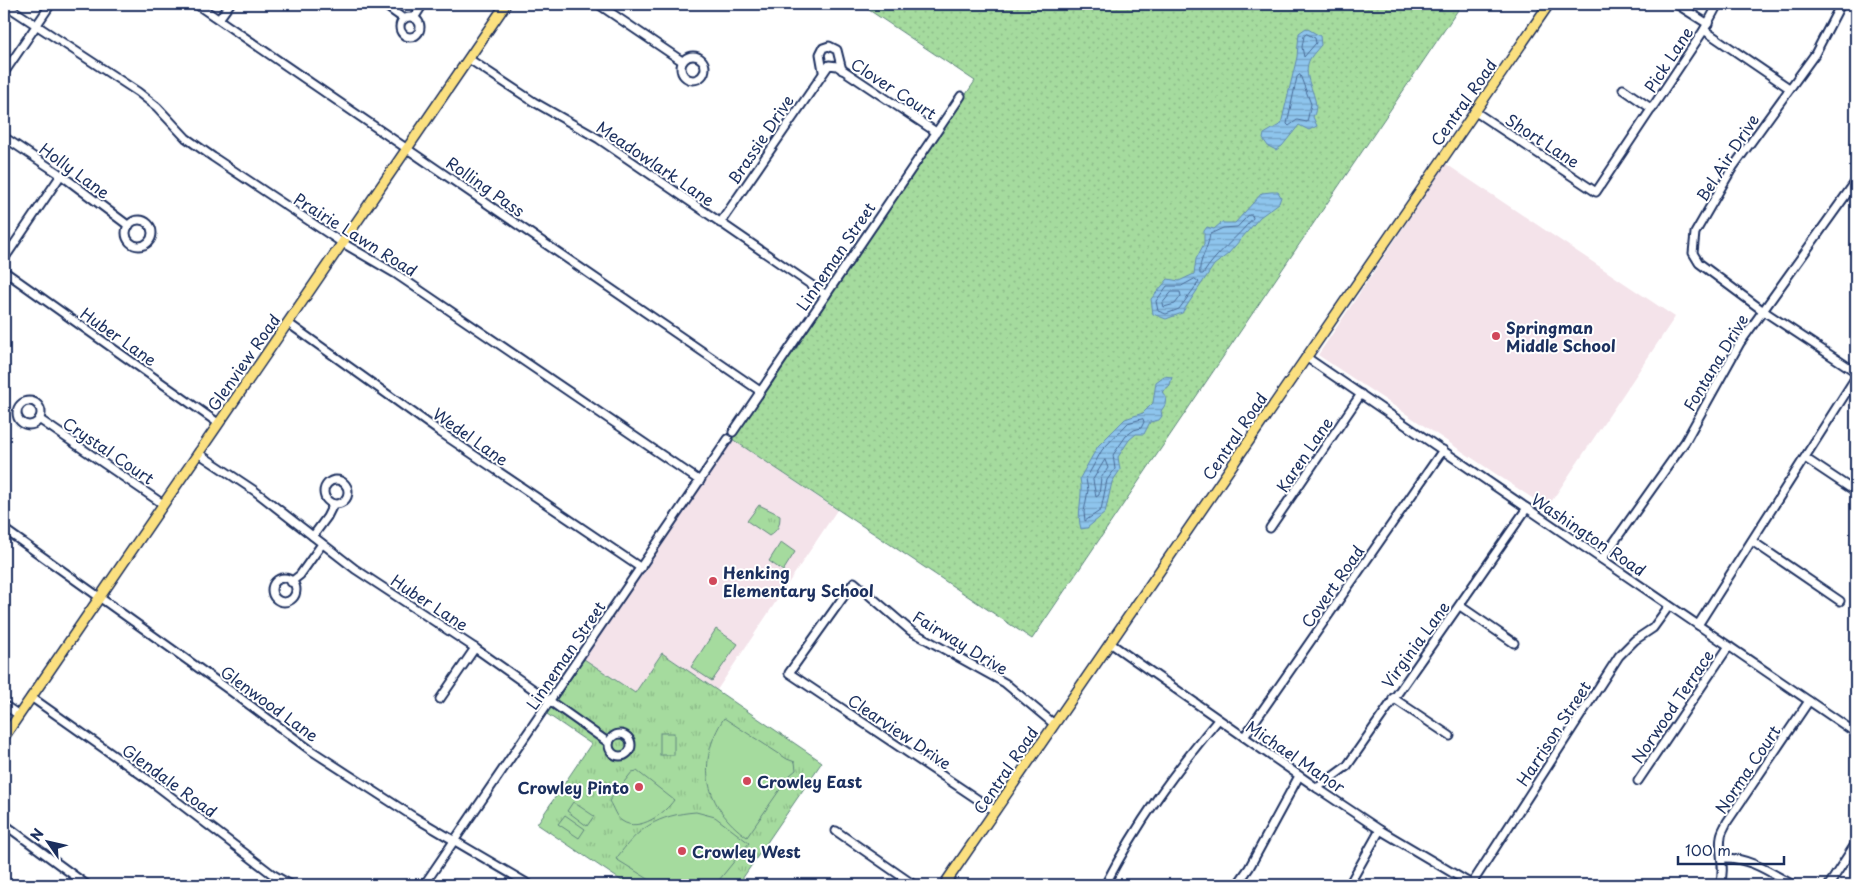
<svg xmlns="http://www.w3.org/2000/svg" width="1860" height="889" font-family="'Playpen Sans',sans-serif">
	<defs>
		<pattern id="grass-dots" width="8" height="8" patternUnits="userSpaceOnUse" patternTransform="scale(1.25)"><rect width="8" height="8" fill="#a5db9e"/><path d="M2 2h.1M6 6h.1" fill="none" stroke="#8dbc8a" stroke-width="1.8" stroke-linecap="round"/></pattern>
		<pattern id="park-tufts" width="24" height="20" patternUnits="userSpaceOnUse" patternTransform="scale(1.25)"><rect width="24" height="20" fill="#a5db9e"/><path d="M3 7l-1-3M5 7V3M7 7l1-3M15 17l-1-3M17 17v-4M19 17l1-3" fill="none" stroke="#8dbc8a"/></pattern>
		<pattern id="water-rules" width="6" height="5" patternUnits="userSpaceOnUse" patternTransform="scale(1.25)"><rect width="6" height="5" fill="#8ec5ed"/><path d="M0 2.5h6" fill="none" stroke="#73a0c3"/></pattern>
	</defs>
	<rect width="100%" height="100%" fill="#fff"/>
	<filter id="ink" filterUnits="userSpaceOnUse"><feTurbulence type="fractalNoise" baseFrequency=".02" numOctaves="2"/><feDisplacementMap in="SourceGraphic" scale="10" xChannelSelector="R" yChannelSelector="G"/><feConvolveMatrix kernelMatrix="1 2 1 2 8 2 1 2 1" color-interpolation-filters="sRGB"/></filter>
	<g filter="url(#ink)">
		<!-- built -->
		<g fill="#f4e3ea">
			<polygon points="1446,164 1675,317 1547,508 1318,355"/>
			<polygon points="732,439 837,510 717,690 662,653 635,693 584,659"/>
		</g>
		<!-- grass -->
		<polygon fill="url(#grass-dots)" stroke="#60857e" points="860,4 1462,4 1032,639 732,439 975,81"/>
		<!-- park -->
		<g fill="url(#park-tufts)" stroke="#60857e">
			<path d="M759,505L780,515C780,526 778,530 769,536L747,521Z"/>
			<polygon points="662,653 822,762 738,885 628,885 537,824 591,744 547,714 584,659 635,693"/>
		</g>
		<!-- pitch -->
		<g fill="#a5db9e" stroke="#60857e">
			<polygon points="781,542 795,552 783,571 769,561"/>
			<polygon points="716,629 738,644 712,681 691,667"/>
			<path d="M724,718L787,759L795,762L796,770L790,775L747,837C705,807 695,763 724,718Z"/>
			<rect x="660" y="733" width="14" height="22"/>
			<path d="M637,771L674,800C665,813 639,833 622,821C616,818 613,807 609,801L632,772Z"/>
			<polygon points="573,802 594,816 587,826 567,811"/>
			<path d="M696,812L715,817L749,843L715,885H658L616,859C638,828 657,815 696,812Z"/>
			<polygon points="565,815 585,829 579,838 558,824"/>
		</g>
		<!-- water -->
		<g fill="url(#water-rules)" stroke="#6089b4">
			<path d="M1306,28L1320,36L1321,45C1316,51 1309,58 1308,64C1303,83 1323,100 1313,117L1317,126L1309,130L1299,125L1282,146L1276,150L1268,146L1263,139L1264,134L1281,124L1297,57L1299,33Z"/>
			<polygon points="1271,192 1278,192 1281,197 1279,203 1260,217 1228,254 1214,265 1182,313 1166,319 1153,314 1151,299 1168,279 1179,281 1194,274 1196,259 1204,244 1204,231 1207,227 1214,229 1221,223 1235,223 1262,193"/>
			<path d="M1164,376L1172,377L1170,385L1162,392L1166,397L1165,405L1161,411L1162,416L1159,420L1150,422L1144,434H1136L1129,440L1118,457L1120,470L1112,482L1105,513L1087,528L1081,529C1076,512 1084,496 1080,478L1098,446L1125,419L1143,413L1153,403L1156,382Z"/>
		</g>
		<g fill="none" stroke-linecap="round" stroke-linejoin="round">
			<!-- shore -->
			<g stroke="#496b97" stroke-width="1">
				<polygon points="1307,34 1315,38 1316,43 1304,57 1302,47 1304,36"/>
				<polygon points="1300,75 1311,104 1307,122 1297,120 1289,126 1287,124 1297,77"/>
				<path d="M1249,215H1252L1253,218C1237,238 1216,253 1203,274H1200C1198,261 1208,250 1210,234L1223,228L1237,227Z"/>
				<polygon points="1195,279 1199,282 1179,309 1166,314 1158,311 1156,301 1167,286 1181,286"/>
				<polygon points="1172,292 1180,292 1181,296 1175,304 1164,307 1163,303"/>
				<polygon points="1143,419 1144,422 1141,428 1134,430 1126,436 1113,455 1115,469 1107,480 1101,510 1085,521 1084,512 1088,490 1086,479 1102,450 1128,423"/>
				<polygon points="1105,460 1108,468 1101,478 1099,495 1096,497 1093,480"/>
			</g>
			<defs>
				<g id="minor">
					<polyline points="4,4 138,92 157,107 186,138 213,157 341,242 396,274 700,481"/>
					<polyline points="196,4 760,391"/>
					<polyline points="383,4 404,19"/>
					<polyline points="598,4 682,61"/>
					<polyline points="1841,4 1815,54 1733,167 1695,233 1693,253 1699,263 1762,310 1856,372"/>
					<polyline points="1678,5 1708,24"/>
					<circle cx="410" cy="27" r="10"/>
					<polyline points="414,18 423,4"/>
					<polyline points="219,19 230,4"/>
					<polyline points="1704,30 1789,88"/>
					<circle cx="693" cy="68" r="12"/>
					<polyline points="469,59 534,102 599,139 826,295"/>
					<polyline points="823,71 820,54 823,48 829,46 837,50 842,70"/>
					<polyline points="4,73 51,4"/>
					<polyline points="1623,89 1652,109"/>
					<polyline points="1474,111 1596,192 1704,30 1718,4"/>
					<polyline points="4,137 61,175 129,226"/>
					<circle cx="139" cy="233" r="13"/>
					<polyline points="720,223 829,65 837,66 936,132"/>
					<polyline points="4,259 61,175"/>
					<polyline points="4,271 218,423"/>
					<polyline points="288,323 440,432 641,568"/>
					<polyline points="1306,357 1856,733"/>
					<circle cx="29" cy="413" r="12"/>
					<polyline points="39,419 163,504"/>
					<polyline points="733,432 961,96"/>
					<polyline points="198,453 255,491 355,569 475,648 609,743"/>
					<polyline points="1805,458 1856,492"/>
					<circle cx="336" cy="492" r="12"/>
					<polyline points="1270,528 1361,394"/>
					<polyline points="4,529 232,692 309,749 414,817 530,885"/>
					<polyline points="313,536 327,517 333,505"/>
					<polyline points="1752,541 1840,601"/>
					<polyline points="1602,559 1685,442 1740,343 1856,181"/>
					<circle cx="284" cy="590" r="12"/>
					<polyline points="291,582 300,575 322,544"/>
					<polyline points="1460,606 1514,643"/>
					<polyline points="1698,625 1856,377"/>
					<polyline points="1110,643 1317,788 1380,830 1473,885"/>
					<polyline points="31,697 157,786 272,874 291,885"/>
					<polyline points="1393,698 1450,736"/>
					<polyline points="440,699 475,648"/>
					<polyline points="4,705 19,715"/>
					<circle cx="620" cy="745" r="11"/>
					<polyline points="1244,737 1443,450"/>
					<polyline points="1638,781 1729,646"/>
					<polyline points="1317,788 1347,766 1527,508"/>
					<polyline points="995,811 789,673 854,582 911,631 1005,683 1054,724"/>
					<polyline points="4,824 87,885"/>
					<polyline points="836,831 914,885"/>
					<path d="M1723,858C1749,857 1771,873 1793,885"/>
					<polyline points="424,885 728,439"/>
					<path d="M1105,885C1138,822 1172,775 1218,720"/>
					<polyline points="1237,885 1249,868 1299,776"/>
					<polyline points="1349,885 1380,830"/>
					<polyline points="1471,885 1619,656 1635,640 1653,628 1669,606"/>
					<path d="M1720,885C1726,866 1718,853 1721,837C1721,832 1725,827 1727,822L1809,701"/>
					<polyline points="1829,885 1856,843"/>
				</g>
				<g id="major">
					<polyline points="4,737 506,4"/>
					<polyline points="944,885 1549,4"/>
				</g>
			</defs>
			<!-- minor casing -->
			<use href="#minor" stroke="#1b2f5e" stroke-width="11"/>
			<!-- major casing -->
			<use href="#major" stroke="#1b2f5e" stroke-width="12"/>
			<!-- minor -->
			<use href="#minor" stroke="#fff" stroke-width="7"/>
			<!-- major -->
			<use href="#major" stroke="#fbe080" stroke-width="9"/>
		</g>
	</g>
	<!-- markers -->
	<g fill="#d1495b" stroke="#fff" stroke-width="2">
		<circle cx="1496" cy="336" r="5"/>
		<circle cx="713" cy="581" r="5"/>
		<circle cx="747" cy="781" r="5"/>
		<circle cx="639" cy="787" r="5"/>
		<circle cx="682" cy="851" r="5"/>
	</g>
	<g text-anchor="middle" dominant-baseline="central" stroke-width="4" stroke-linejoin="round" paint-order="stroke">
		<!-- street labels -->
		<g font-size="16" fill="#1b2f5e" stroke="#fff">
			<text transform="translate(1668 59) rotate(-57)">Pick Lane</text>
			<text transform="translate(894 88) rotate(33)">Clover Court</text>
			<text transform="translate(1463 102) rotate(-55)">Central Road</text>
			<text transform="translate(760 139) rotate(-56)">Brassie Drive</text>
			<text transform="translate(1543 140) rotate(33)">Short Lane</text>
			<text transform="translate(1727 157) rotate(-57)">Bel Air Drive</text>
			<text transform="translate(656 163) rotate(34)">Meadowlark Lane</text>
			<text transform="translate(75 170) rotate(36)">Holly Lane</text>
			<text transform="translate(486 186) rotate(35)">Rolling Pass</text>
			<text transform="translate(356 234) rotate(32)">Prairie Lawn Road</text>
			<text transform="translate(835 256) rotate(-56)">Linneman Street</text>
			<text transform="translate(119 336) rotate(35)">Huber Lane</text>
			<text transform="translate(243 362) rotate(-55)">Glenview Road</text>
			<text transform="translate(1715 362) rotate(-59)">Fontana Drive</text>
			<text transform="translate(471 436) rotate(35)">Wedel Lane</text>
			<text transform="translate(1234 436) rotate(-56)">Central Road</text>
			<text transform="translate(109 450) rotate(34)">Crystal Court</text>
			<text transform="translate(1304 454) rotate(-56)">Karen Lane</text>
			<text transform="translate(1589 534) rotate(34)">Washington Road</text>
			<text transform="translate(1332 586) rotate(-55)">Covert Road</text>
			<text transform="translate(430 602) rotate(33)">Huber Lane</text>
			<text transform="translate(961 642) rotate(31)">Fairway Drive</text>
			<text transform="translate(1415 644) rotate(-54)">Virginia Lane</text>
			<text transform="translate(565 655) rotate(-56)">Linneman Street</text>
			<text transform="translate(270 703) rotate(36)">Glenwood Lane</text>
			<text transform="translate(1672 706) rotate(-56)">Norwood Terrace</text>
			<text transform="translate(900 731) rotate(34)">Clearview Drive</text>
			<text transform="translate(1553 733) rotate(-57)">Harrison Street</text>
			<text transform="translate(1296 756) rotate(34)">Michael Manor</text>
			<text transform="translate(1747 769) rotate(-56)">Norma Court</text>
			<text transform="translate(1005 770) rotate(-56)">Central Road</text>
			<text transform="translate(170 780) rotate(36)">Glendale Road</text>
		</g>
		<!-- poi labels -->
		<g font-size="16" font-weight="bold" fill="#1b2f5e" stroke="#fff" text-anchor="start">
			<text x="1506" y="327">Springman<tspan x="1506" dy="18">Middle School</tspan></text>
			<text x="723" y="572">Henking<tspan x="723" dy="18">Elementary School</tspan></text>
			<text x="757" y="781">Crowley East</text>
			<text x="629" y="787" text-anchor="end">Crowley Pinto</text>
			<text x="692" y="851">Crowley West</text>
		</g>
	</g>
	<!-- margin -->
	<rect width="1860" height="889" fill="none" stroke="#fff" stroke-width="20"/>
	<rect x="10" y="10" width="1840" height="869" fill="none" stroke="#1b2f5e" stroke-width="2" filter="url(#ink)"/>
	<!-- north arrow -->
	<g transform="translate(48 842) rotate(304)" stroke="#ffffff" stroke-width="4" paint-order="stroke">
	<path d="M0-4L9 19L0 12L-9 19Z" fill="#1b2f5e"/>
	<text y="-8" font-size="14" font-weight="bold" text-anchor="middle" fill="#1b2f5e">N</text>
	</g>
	<!-- scale -->
	<path d="M1678 856v8h106v-8" fill="none" stroke="#1b2f5e" stroke-width="2.5"/>
	<text x="1685" y="856" font-size="15" fill="#1b2f5e" stroke="#ffffff" stroke-width="4" paint-order="stroke">100 m</text>
</svg>
